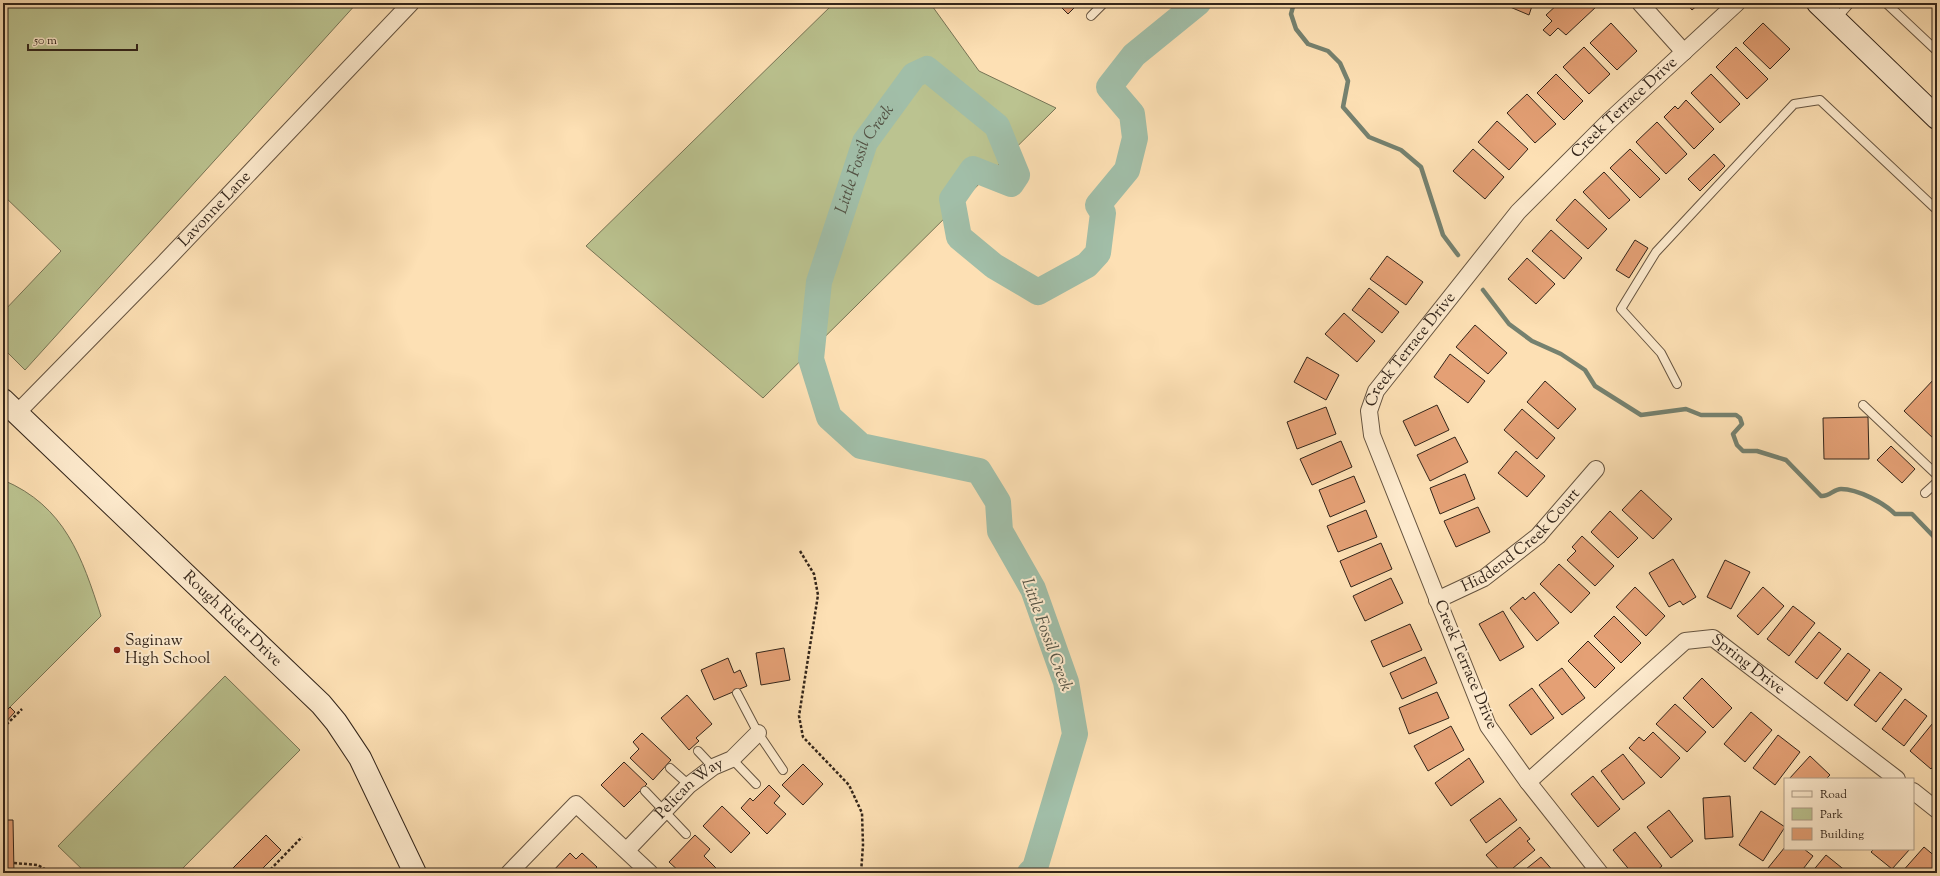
<svg xmlns="http://www.w3.org/2000/svg" width="1940" height="876" font-family="'Sorts Mill Goudy',serif">
	<rect width="100%" height="100%" fill="#fde0b4"/>
	<filter id="stains"><feTurbulence type="fractalNoise" baseFrequency=".005" numOctaves="4"/><feColorMatrix values="0 0 0 0 .2 0 0 0 0 .09 0 0 0 0 .02 0 0 0 .5 -.17"/></filter>
	<radialGradient id="worn" r=".72"><stop offset=".6" stop-color="#630" stop-opacity="0"/><stop offset="1" stop-color="#630" stop-opacity=".3"/></radialGradient>
	<!-- green -->
	<g fill="#bbc390" stroke="#777455">
		<polygon points="3,3 357,3 25,370 3,348 3,312 61,251 3,195"/>
		<polygon points="834,3 930,3 979,71 1056,108 763,398 586,246"/>
		<path d="M3,480C65,506 82,557 101,616L3,714Z"/>
		<polygon points="225,676 300,750 178,873 86,873 58,846"/>
	</g>
	<g fill="none" stroke-linecap="round" stroke-linejoin="round">
		<!-- stream -->
		<g stroke="#75816f" stroke-width="4.5">
			<polyline points="1294,3 1291,14 1296,29 1308,44 1328,51 1340,63 1348,81 1343,107 1369,137 1401,150 1421,167 1443,235 1458,255"/>
			<path d="M1483,290L1509,324L1532,341L1561,354L1585,370L1595,386L1641,415L1686,409L1701,415H1736L1740,418L1742,424L1733,434L1737,445L1743,451H1757L1786,460L1821,496C1829,497 1834,489 1841,489C1858,489 1884,503 1895,514H1912L1937,540"/>
		</g>
		<!-- river -->
		<path stroke="#a1bea8" stroke-width="26" id="s1" d="M1030,873L1035,868L1075,734L1066,682L1033,589L1000,531L998,502L979,471L861,446L829,417L811,359L819,282L865,142L914,75L927,69L997,126L1017,175L1011,184L973,169L952,199L959,237L994,266L1038,292L1087,265L1098,253L1103,213L1098,205L1127,170L1135,138L1132,114L1109,87L1134,55L1198,3"/>
	</g>
	<!-- building -->
	<g fill="#e4a075" stroke="#33251a">
		<polygon points="1057,3 1079,3 1068,14"/>
		<polygon points="1503,3 1533,3 1529,15 1503,4"/>
		<polygon points="1559,3 1594,3 1597,6 1566,35 1558,28 1550,36 1543,30 1552,21 1546,15"/>
		<polygon points="1686,3 1700,3 1692,10"/>
		<polygon points="1611,23 1637,51 1617,70 1590,43"/>
		<polygon points="1763,23 1790,49 1770,69 1743,43"/>
		<polygon points="1584,47 1610,74 1589,94 1563,67"/>
		<polygon points="1736,47 1768,79 1747,99 1716,67"/>
		<polygon points="1556,74 1583,101 1564,120 1537,93"/>
		<polygon points="1711,74 1740,104 1720,123 1691,93"/>
		<polygon points="1527,94 1556,124 1535,143 1507,113"/>
		<polygon points="1686,100 1714,129 1694,149 1664,117 1675,106 1678,109"/>
		<polygon points="1497,121 1528,149 1509,170 1478,142"/>
		<polygon points="1657,122 1687,154 1666,174 1636,142"/>
		<polygon points="1473,149 1504,177 1485,199 1453,171"/>
		<polygon points="1630,149 1660,179 1640,198 1610,168"/>
		<polygon points="1714,154 1725,166 1700,191 1688,179"/>
		<polygon points="1604,172 1630,200 1609,219 1583,192"/>
		<polygon points="1575,199 1607,229 1588,249 1556,220"/>
		<polygon points="1551,230 1582,258 1564,279 1532,251"/>
		<polygon points="1635,240 1648,248 1629,278 1616,270"/>
		<polygon points="1387,256 1423,282 1406,305 1370,279"/>
		<polygon points="1527,258 1555,284 1536,304 1508,279"/>
		<polygon points="1369,288 1399,312 1382,333 1352,310"/>
		<polygon points="1344,313 1375,341 1357,362 1325,334"/>
		<polygon points="1475,325 1507,353 1488,374 1456,347"/>
		<polygon points="1450,354 1485,381 1468,403 1434,377"/>
		<polygon points="1307,357 1339,375 1326,400 1294,382"/>
		<polygon points="1935,378 1937,379 1937,436 1934,439 1904,411"/>
		<polygon points="1545,381 1576,409 1558,429 1527,402"/>
		<polygon points="1437,405 1449,430 1415,446 1403,421"/>
		<polygon points="1326,407 1336,434 1297,449 1287,422"/>
		<polygon points="1522,409 1555,438 1537,459 1504,430"/>
		<polygon points="1868,417 1869,459 1824,459 1823,418"/>
		<polygon points="1455,437 1468,462 1430,481 1417,455"/>
		<polygon points="1341,441 1352,467 1312,485 1300,459"/>
		<polygon points="1891,446 1915,469 1902,483 1877,460"/>
		<polygon points="1516,451 1545,476 1527,497 1498,473"/>
		<polygon points="1465,474 1475,499 1440,514 1430,488"/>
		<polygon points="1354,476 1365,502 1330,517 1319,490"/>
		<polygon points="1641,490 1672,519 1653,539 1622,510"/>
		<polygon points="1478,507 1490,532 1456,547 1444,521"/>
		<polygon points="1366,510 1377,537 1338,552 1327,526"/>
		<polygon points="1610,511 1638,538 1618,558 1591,532"/>
		<polygon points="1582,536 1614,566 1595,586 1567,560 1576,551 1572,547"/>
		<polygon points="1381,543 1392,569 1351,587 1340,561"/>
		<polygon points="1673,559 1696,597 1683,605 1680,601 1669,607 1649,573"/>
		<polygon points="1725,560 1750,572 1731,609 1707,597"/>
		<polygon points="1559,564 1590,593 1571,613 1540,584"/>
		<polygon points="1391,578 1403,603 1365,621 1353,596"/>
		<polygon points="1635,587 1665,616 1646,636 1616,607"/>
		<polygon points="1763,587 1784,606 1758,635 1737,616"/>
		<polygon points="1534,592 1559,623 1537,641 1510,608 1523,597 1525,600"/>
		<polygon points="1793,606 1815,623 1789,656 1767,639"/>
		<polygon points="1503,611 1524,647 1500,661 1479,624"/>
		<polygon points="1614,616 1641,643 1621,663 1594,636"/>
		<polygon points="1410,624 1422,650 1383,667 1371,641"/>
		<polygon points="1819,632 1841,649 1817,679 1795,662"/>
		<polygon points="1588,641 1615,668 1595,688 1568,661"/>
		<polygon points="784,648 790,680 761,685 756,653"/>
		<polygon points="1848,653 1870,670 1847,701 1824,683"/>
		<polygon points="1425,657 1437,683 1402,699 1390,673"/>
		<polygon points="728,658 734,673 740,670 747,686 714,700 701,670"/>
		<polygon points="1562,668 1585,698 1562,715 1539,685"/>
		<polygon points="1880,672 1902,689 1876,722 1854,705"/>
		<polygon points="1702,678 1732,708 1713,728 1683,698"/>
		<polygon points="1532,688 1554,718 1531,735 1509,705"/>
		<polygon points="1437,692 1449,718 1409,734 1399,708"/>
		<polygon points="687,695 712,724 696,738 699,741 689,750 661,718"/>
		<polygon points="1905,699 1927,716 1904,746 1882,729"/>
		<polygon points="1675,704 1706,732 1687,752 1656,724"/>
		<polygon points="10,707 15,712 3,725 3,714"/>
		<polygon points="1751,712 1772,730 1745,762 1724,744"/>
		<polygon points="1937,718 1937,762 1931,769 1910,751"/>
		<polygon points="1451,726 1464,750 1428,771 1414,746"/>
		<polygon points="1653,732 1680,758 1661,778 1629,748 1639,737 1644,741"/>
		<polygon points="642,733 671,760 653,780 630,758 639,749 633,742"/>
		<polygon points="1778,735 1800,752 1775,785 1753,768"/>
		<polygon points="1623,754 1645,783 1623,800 1601,771"/>
		<polygon points="1810,756 1830,775 1826,779 1789,779"/>
		<polygon points="1469,758 1484,782 1451,806 1435,783"/>
		<polygon points="624,762 647,784 624,807 601,785"/>
		<polygon points="803,764 823,784 803,805 782,785"/>
		<polygon points="1593,776 1620,809 1598,827 1571,794"/>
		<polygon points="769,785 780,796 774,803 786,814 767,834 741,808 750,798 753,801"/>
		<polygon points="1730,796 1733,837 1705,839 1703,798"/>
		<polygon points="1500,798 1517,820 1486,843 1470,820"/>
		<polygon points="722,806 750,833 731,853 703,826"/>
		<polygon points="1669,810 1693,841 1671,858 1647,827"/>
		<polygon points="1761,811 1785,827 1763,861 1739,845"/>
		<polygon points="3,820 13,820 14,873 3,873"/>
		<polygon points="1520,827 1530,839 1527,841 1535,850 1507,873 1502,873 1486,855"/>
		<polygon points="1635,832 1662,866 1654,873 1632,873 1613,850"/>
		<polygon points="266,835 281,850 258,873 228,873"/>
		<polygon points="695,835 710,849 704,856 716,868 711,873 681,873 669,862"/>
		<polygon points="1785,847 1785,849 1804,849 1813,856 1800,873 1774,873 1768,868"/>
		<polygon points="1924,847 1937,858 1937,873 1901,873"/>
		<polygon points="1874,849 1910,849 1892,869 1871,852"/>
		<polygon points="570,853 576,859 582,853 597,867 591,873 551,873"/>
		<polygon points="1826,855 1847,872 1846,873 1811,873"/>
		<polygon points="1541,857 1555,873 1521,873"/>
	</g>
	<g fill="none" stroke-linecap="round" stroke-linejoin="round">
		<defs>
			<g id="lane">
				<polyline points="1886,3 1937,51"/>
				<polyline points="1091,16 1104,3"/>
				<polyline points="1836,19 1850,3"/>
				<polyline points="1677,384 1661,353 1621,309 1656,252 1794,104 1820,100 1937,210"/>
				<polyline points="1863,405 1937,475"/>
				<polyline points="1925,493 1937,482"/>
				<polyline points="737,693 758,733 783,770"/>
				<polyline points="698,751 713,767"/>
				<polyline points="732,759 756,784"/>
				<polyline points="670,768 689,785"/>
				<polyline points="645,791 686,834"/>
			</g>
			<g id="street">
				<polyline points="1640,3 1684,52"/>
				<path id="s2" d="M17,413L161,266L411,3"/>
				<path id="s3" d="M1437,600L1484,578L1538,536L1596,469"/>
				<path id="s4" d="M1528,782L1685,641L1713,638L1897,779"/>
				<polyline points="1913,791 1937,810"/>
				<path id="s5" d="M627,850L689,785L713,767L732,759L758,733"/>
				<polyline points="509,873 576,804 650,873"/>
				<path id="s6" d="M1600,873L1528,782L1488,726L1372,435L1369,411L1376,391L1518,212L1609,121L1737,3"/>
			</g>
			<g id="secondary">
				<polyline points="1818,3 1937,118"/>
				<path id="s7" d="M3,400L321,704L336,722L360,758L415,873"/>
			</g>
		</defs>
		<!-- lane casing -->
		<use href="#lane" stroke="#665440" stroke-width="10"/>
		<!-- street casing -->
		<use href="#street" stroke="#665440" stroke-width="18"/>
		<!-- secondary casing -->
		<use href="#secondary" stroke="#33251a" stroke-width="24"/>
		<!-- path -->
		<g stroke="#33251a" stroke-width="2.5" stroke-dasharray="3 2" stroke-linecap="butt">
			<polyline points="800,551 814,574 818,595 799,716 803,737 849,785 862,813 863,845 861,873"/>
			<polyline points="3,728 22,709"/>
			<polyline points="3,813 6,813"/>
			<polyline points="14,863 38,865 51,873"/>
			<polyline points="267,873 302,837"/>
		</g>
		<!-- lane -->
		<use href="#lane" stroke="#feebce" stroke-width="8"/>
		<!-- street -->
		<use href="#street" stroke="#feebce" stroke-width="16"/>
		<!-- secondary -->
		<use href="#secondary" stroke="#feebce" stroke-width="22"/>
	</g>
	<!-- markers -->
	<circle fill="#8f2418" stroke="#feebce" stroke-width="1.5" cx="117" cy="650" r="4"/>
	<g text-anchor="middle" dominant-baseline="central" stroke-width="4" stroke-linejoin="round" paint-order="stroke">
		<!-- street labels -->
		<g font-size="16" fill="#33251a" stroke="#feebce">
			<text stroke="none"><textPath href="#s6" startOffset="921">Creek Terrace Drive</textPath></text>
			<text stroke="none"><textPath href="#s2" startOffset="284">Lavonne Lane</textPath></text>
			<text stroke="none"><textPath href="#s6" startOffset="597">Creek Terrace Drive</textPath></text>
			<text stroke="none"><textPath href="#s3" startOffset="104">Hiddend Creek Court</textPath></text>
			<text stroke="none"><textPath href="#s7" startOffset="317">Rough Rider Drive</textPath></text>
			<text transform="translate(1465 665) rotate(67)">Creek Terrace Drive</text>
			<text stroke="none"><textPath href="#s4" startOffset="283">Spring Drive</textPath></text>
			<text stroke="none"><textPath href="#s5" startOffset="88">Pelican Way</textPath></text>
		</g>
		<!-- poi labels -->
		<g font-size="16" fill="#33251a" stroke="#feebce" text-anchor="start">
			<text x="125" y="641">Saginaw<tspan x="125" dy="18">High School</tspan></text>
		</g>
		<!-- water labels -->
		<g font-size="17" font-style="italic" fill="#545345" stroke="#feebce">
			<text stroke="none"><textPath href="#s1" startOffset="864">Little Fossil Creek</textPath></text>
			<text transform="translate(1046 635) rotate(70)">Little Fossil Creek</text>
		</g>
	</g>
	<!-- margin -->
	<rect width="1940" height="876" fill="none" stroke="#fde0b4" stroke-width="16"/>
	<rect x="4" y="4" width="1932" height="868" fill="none" stroke="#33251a" stroke-width="2"/>
	<rect x="8" y="8" width="1924" height="860" fill="none" stroke="#33251a"/>
	<!-- legend -->
	<rect x="1784" y="778" width="130" height="72" fill="#feebce" stroke="#ad9c86"/>
	<rect x="1792" y="791" width="20" height="6" fill="#feebce" stroke="#ad9c86"/>
	<text x="1820" y="798" font-size="12" fill="#33251a">Road</text>
	<rect x="1792" y="808" width="20" height="12" fill="#bbc390" stroke="#ad9c86"/>
	<text x="1820" y="818" font-size="12" fill="#33251a">Park</text>
	<rect x="1792" y="828" width="20" height="12" fill="#e4a075" stroke="#ad9c86"/>
	<text x="1820" y="838" font-size="12" fill="#33251a">Building</text>
	<!-- scale -->
	<path d="M28 44v6h109v-6" fill="none" stroke="#33251a" stroke-width="2"/>
	<text x="34" y="44" font-size="12" fill="#33251a" stroke="#feebce" stroke-width="3" paint-order="stroke">50 m</text>
	<rect width="100%" height="100%" filter="url(#stains)"/>
	<rect width="100%" height="100%" fill="url(#worn)"/>
</svg>
